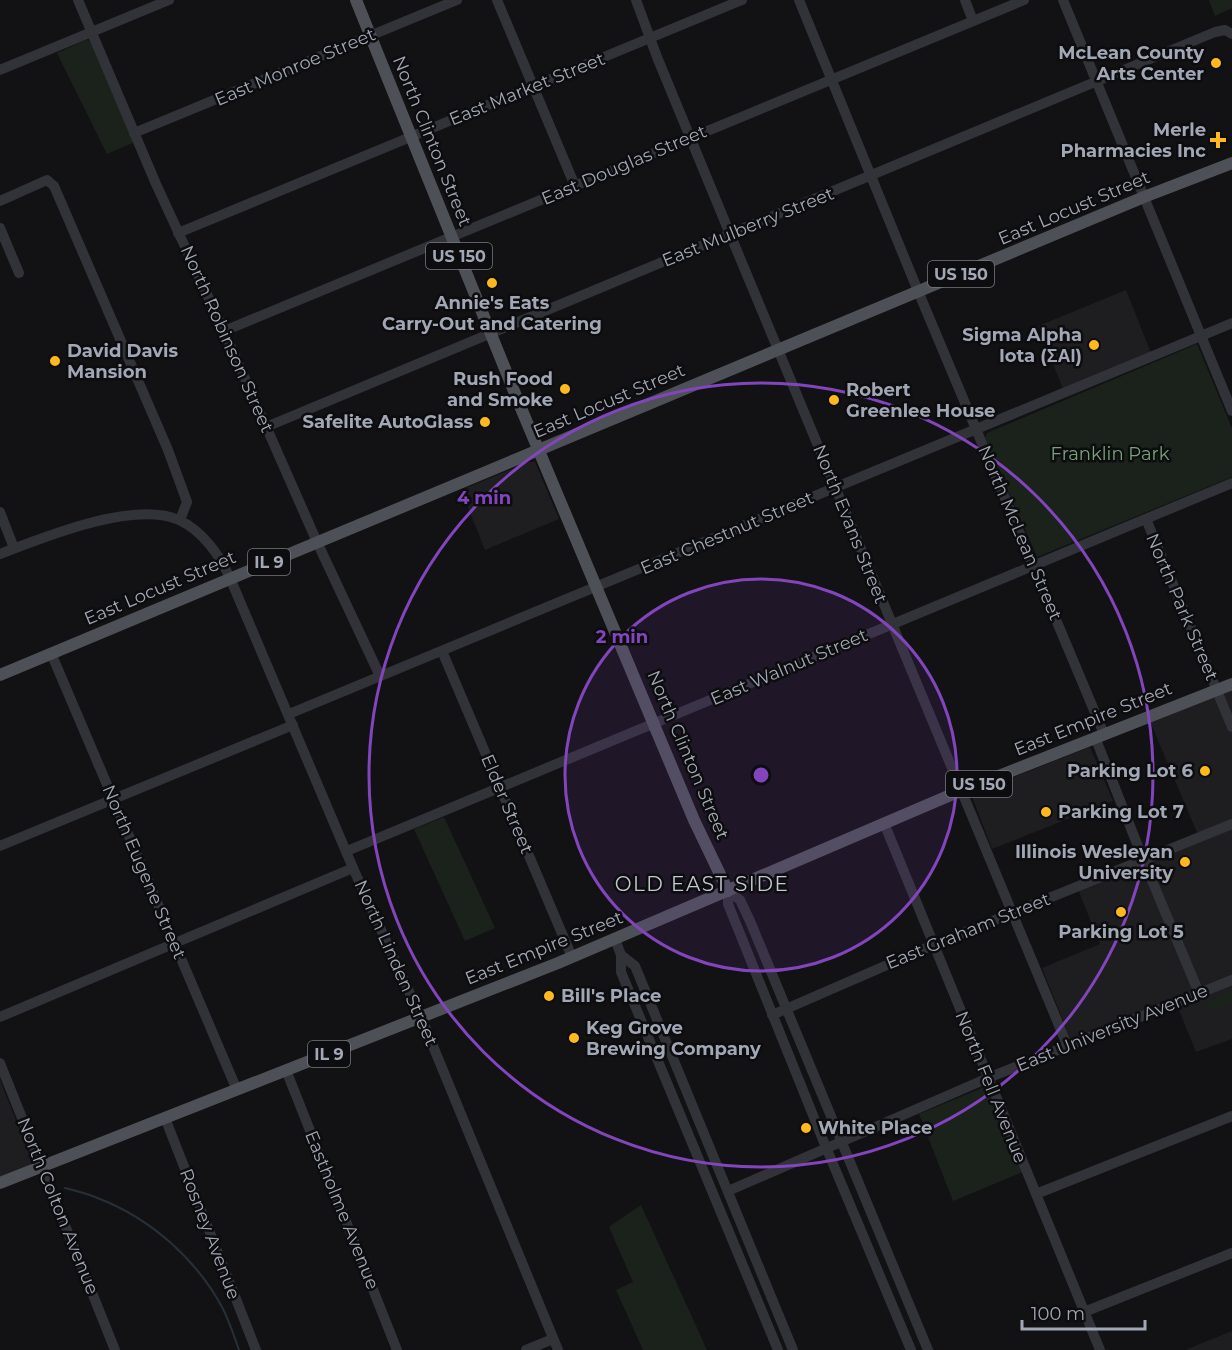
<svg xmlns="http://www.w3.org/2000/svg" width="1232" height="1350" font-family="Montserrat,sans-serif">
	<rect width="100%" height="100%" fill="#121214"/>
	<!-- built -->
	<g fill="#1e1e21">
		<polygon points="1126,290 1151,353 1063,389 1038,326"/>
		<polygon points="529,462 535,462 559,519 485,550 461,490"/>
		<polygon points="1232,688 1232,1039 1196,1052 1176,1003 1073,1045 1042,968 1100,944 1077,887 1199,837 1149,719"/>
		<polygon points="1090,747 1113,801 992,849 971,794"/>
		<polygon points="0,1080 32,1161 29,1166 0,1177"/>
		<polygon points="1232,1331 1232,1350 1185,1350"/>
	</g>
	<!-- green -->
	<g fill="#1a221b">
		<polygon points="1209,0 1232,0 1232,8 1215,16"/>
		<polygon points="86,40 90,41 135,142 107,154 57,53"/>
		<polygon points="1197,344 1232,428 1232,477 1037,557 985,438 987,433"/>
		<polygon points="444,817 495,928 465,941 414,829"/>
		<polygon points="1232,991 1232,1004 1210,1012 1206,1002"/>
		<polygon points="987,1086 1023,1172 953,1201 919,1114"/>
		<polygon points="641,1205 707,1350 643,1350 616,1290 633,1282 609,1227"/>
	</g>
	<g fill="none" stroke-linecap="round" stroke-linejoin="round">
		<!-- stream -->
		<path stroke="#273038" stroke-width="2" d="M65,1188C77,1191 89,1194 100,1199C151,1219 196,1259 222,1307C229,1320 234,1336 239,1350"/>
		<!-- minor -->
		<g stroke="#323339" stroke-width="10">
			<polyline points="78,0 156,184 224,331 317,542 380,676"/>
			<polyline points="497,0 575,186"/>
			<polyline points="636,0 657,57 730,234 1068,1047"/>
			<polyline points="799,0 918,291 1104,734"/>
			<polyline points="965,0 973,21"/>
			<polyline points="1063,0 1232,411"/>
			<polyline points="0,70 169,0"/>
			<polyline points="134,133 457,0"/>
			<polyline points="0,201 47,180 54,186 168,450 187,502 180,520"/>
			<polyline points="0,228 19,273"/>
			<polyline points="178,233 742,0"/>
			<polyline points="224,331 1024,0"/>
			<polyline points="266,427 1215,32 1225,30 1232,34"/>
			<polyline points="0,512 14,548"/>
			<polyline points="1146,519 1232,727"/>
			<path d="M0,554C44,537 134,500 179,520C203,531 220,556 230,578L353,868L426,1029L558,1350"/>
			<polyline points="442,651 572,957"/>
			<polyline points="51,653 237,1090"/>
			<polyline points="289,714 1232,323"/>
			<polyline points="1095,737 1143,859 1199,993"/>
			<polyline points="884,823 1100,1350"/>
			<polyline points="0,846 293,725"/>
			<polyline points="347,851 1232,483"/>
			<polyline points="728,891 740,900 750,921 928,1350"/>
			<polyline points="728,891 728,904 823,1140 911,1350"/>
			<polyline points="615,939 621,955 621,972 778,1350"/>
			<polyline points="621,955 635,966 793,1350"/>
			<polyline points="772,1015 933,945 1232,824"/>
			<polyline points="0,1017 353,868"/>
			<polyline points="0,1063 115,1350"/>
			<polyline points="286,1070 397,1350"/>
			<polyline points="165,1118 256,1350"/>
			<polyline points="728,1191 988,1078 1232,980"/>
			<polyline points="1036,1194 1232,1116"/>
			<polyline points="1084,1312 1232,1253"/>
			<polyline points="526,1350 553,1339"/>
		</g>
		<!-- major -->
		<g stroke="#4e5058" stroke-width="12">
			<polyline points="356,0 518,401 694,820 728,891"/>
			<polyline points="0,675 1144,197 1232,163"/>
			<polyline points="0,1183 558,963 953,794 1232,684"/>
		</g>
	</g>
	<!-- distance rings -->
	<circle cx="761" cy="775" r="196" fill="#8345bd" fill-opacity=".12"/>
	<g fill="none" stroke="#8345bd" stroke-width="3">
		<circle cx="761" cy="775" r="196"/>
		<circle cx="761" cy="775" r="392"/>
	</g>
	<!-- markers -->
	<g fill="#ffb91e" stroke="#0d0d0f" stroke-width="2">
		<circle cx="1216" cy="63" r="6"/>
		<path d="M1215 131h6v6h6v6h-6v6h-6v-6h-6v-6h6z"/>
		<circle cx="492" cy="283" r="6"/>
		<circle cx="1094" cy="345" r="6"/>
		<circle cx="55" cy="361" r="6"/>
		<circle cx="565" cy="389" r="6"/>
		<circle cx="834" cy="400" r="6"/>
		<circle cx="485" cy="422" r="6"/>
		<circle cx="1205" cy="771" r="6"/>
		<circle cx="1046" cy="812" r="6"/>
		<circle cx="1185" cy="862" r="6"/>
		<circle cx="1121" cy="912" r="6"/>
		<circle cx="549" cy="996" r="6"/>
		<circle cx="574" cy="1038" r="6"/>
		<circle cx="806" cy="1128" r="6"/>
	</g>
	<g text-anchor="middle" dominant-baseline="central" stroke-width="5" stroke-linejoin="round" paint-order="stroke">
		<!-- shield labels -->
		<g fill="#0d0d0f" stroke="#757983" stroke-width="1.5">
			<rect x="426" y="243" width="66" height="26" rx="4.5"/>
			<rect x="928" y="261" width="66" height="26" rx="4.5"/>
			<rect x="248" y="549" width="42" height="26" rx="4.5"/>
			<rect x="946" y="771" width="66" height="26" rx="4.5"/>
			<rect x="308" y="1041" width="42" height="26" rx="4.5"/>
		</g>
		<g font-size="16" font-weight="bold" fill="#a2a7b5">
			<text x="459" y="256">US 150</text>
			<text x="961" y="274">US 150</text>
			<text x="269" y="562">IL 9</text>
			<text x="979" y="784">US 150</text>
			<text x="329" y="1054">IL 9</text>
		</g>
		<!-- poi labels -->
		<g font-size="18" font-weight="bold" fill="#a2a7b5" stroke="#0d0d0f" text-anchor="end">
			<text x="1204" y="53">McLean County<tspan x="1204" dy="21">Arts Center</tspan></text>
			<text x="1206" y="130">Merle<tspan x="1206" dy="21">Pharmacies Inc</tspan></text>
			<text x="492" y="303" text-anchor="middle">Annie's Eats<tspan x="492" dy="21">Carry-Out and Catering</tspan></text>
			<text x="1082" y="335">Sigma Alpha<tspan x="1082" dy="21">Iota (ΣΑΙ)</tspan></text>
			<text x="67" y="351" text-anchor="start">David Davis<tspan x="67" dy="21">Mansion</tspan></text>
			<text x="553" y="379">Rush Food<tspan x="553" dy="21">and Smoke</tspan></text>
			<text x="846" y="390" text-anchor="start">Robert<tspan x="846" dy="21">Greenlee House</tspan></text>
			<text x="473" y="422">Safelite AutoGlass</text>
			<text x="1193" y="771">Parking Lot 6</text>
			<text x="1058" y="812" text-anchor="start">Parking Lot 7</text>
			<text x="1173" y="852">Illinois Wesleyan<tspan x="1173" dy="21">University</tspan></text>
			<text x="1121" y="932" text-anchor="middle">Parking Lot 5</text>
			<text x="561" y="996" text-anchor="start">Bill's Place</text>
			<text x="586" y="1028" text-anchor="start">Keg Grove<tspan x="586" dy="21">Brewing Company</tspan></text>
			<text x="818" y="1128" text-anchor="start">White Place</text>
		</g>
		<!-- street labels -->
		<g font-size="18" fill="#a2a7b5" stroke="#0d0d0f">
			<text transform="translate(295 67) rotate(-23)">East Monroe Street</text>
			<text transform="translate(527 89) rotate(-22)">East Market Street</text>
			<text transform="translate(432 141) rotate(68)">North Clinton Street</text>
			<text transform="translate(624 165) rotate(-23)">East Douglas Street</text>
			<text transform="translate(1074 208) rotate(-23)">East Locust Street</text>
			<text transform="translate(748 227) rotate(-22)">East Mulberry Street</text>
			<text transform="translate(227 339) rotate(66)">North Robinson Street</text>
			<text transform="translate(609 401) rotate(-23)">East Locust Street</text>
			<text transform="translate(850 524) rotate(68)">North Evans Street</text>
			<text transform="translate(727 533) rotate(-23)">East Chestnut Street</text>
			<text transform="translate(1020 533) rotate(67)">North McLean Street</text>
			<text transform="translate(160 588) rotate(-23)">East Locust Street</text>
			<text transform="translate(1182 607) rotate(67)">North Park Street</text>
			<text transform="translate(789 667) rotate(-23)">East Walnut Street</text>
			<text transform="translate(1093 719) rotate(-22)">East Empire Street</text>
			<text transform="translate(688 755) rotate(67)">North Clinton Street</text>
			<text transform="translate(507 804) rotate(67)">Elder Street</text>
			<text transform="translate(144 872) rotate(67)">North Eugene Street</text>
			<text transform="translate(968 931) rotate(-22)">East Graham Street</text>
			<text transform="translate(544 948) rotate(-22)">East Empire Street</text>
			<text transform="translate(396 963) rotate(66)">North Linden Street</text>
			<text transform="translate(1112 1028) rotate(-22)">East University Avenue</text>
			<text transform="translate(991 1087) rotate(68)">North Fell Avenue</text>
			<text transform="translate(58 1206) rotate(68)">North Colton Avenue</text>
			<text transform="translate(342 1210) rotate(68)">Eastholme Avenue</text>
			<text transform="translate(210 1234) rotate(69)">Rosney Avenue</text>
		</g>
		<!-- park labels -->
		<g font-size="18" fill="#77a27b" stroke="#0d0d0f">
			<text x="1110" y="454">Franklin Park</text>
		</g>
		<!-- neighbourhood labels -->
		<g font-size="20" letter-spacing="1.5" fill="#c3c7d1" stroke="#0d0d0f">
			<text x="702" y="884">OLD EAST SIDE</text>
		</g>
	</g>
	<circle cx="761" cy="775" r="9" fill="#8345bd" stroke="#0d0d0f" stroke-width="3"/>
	<g font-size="18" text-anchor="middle" font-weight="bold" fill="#8345bd" stroke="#0d0d0f" stroke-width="5" stroke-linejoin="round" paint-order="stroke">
		<text x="484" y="504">4 min</text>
		<text x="622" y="643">2 min</text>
	</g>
	<!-- scale -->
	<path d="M1022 1320v9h123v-9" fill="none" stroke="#a2a7b5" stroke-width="3"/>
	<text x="1031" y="1320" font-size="18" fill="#a2a7b5" stroke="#0d0d0f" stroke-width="4.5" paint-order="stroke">100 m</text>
</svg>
